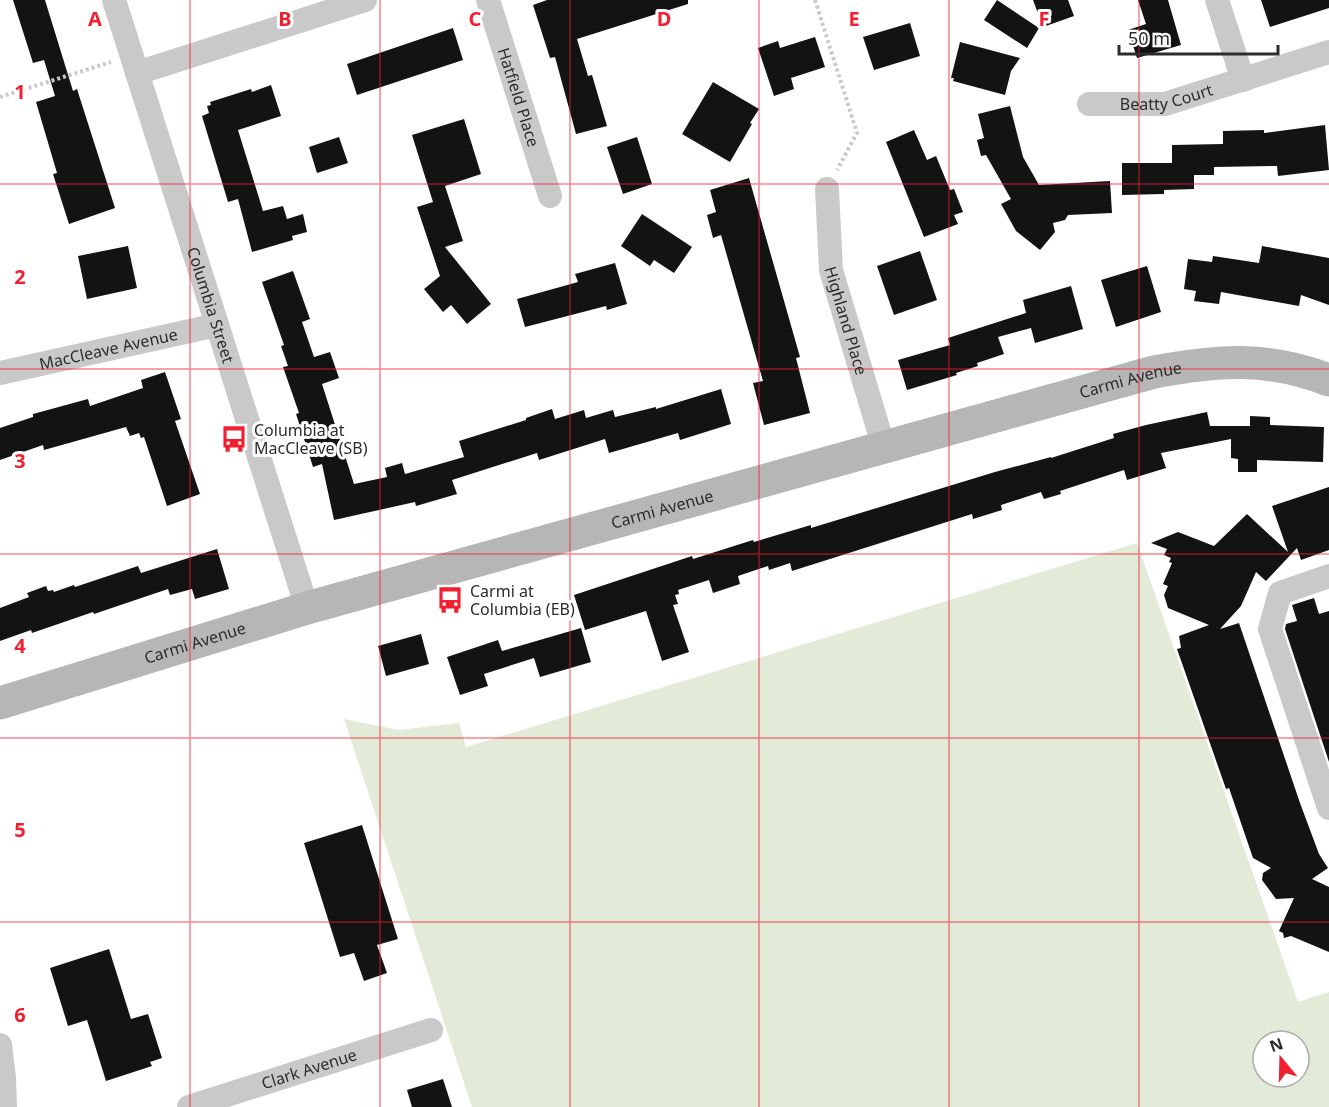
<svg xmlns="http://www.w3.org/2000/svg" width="1329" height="1107" font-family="'Noto Sans',sans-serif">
	<rect width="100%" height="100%" fill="#fff"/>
	<!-- green -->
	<path fill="#e2ebd7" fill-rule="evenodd" d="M1137,543L1298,1002L1329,992V1107H472L344,719L398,730L459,723L466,747ZM1263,1041H1299V1077H1263Z"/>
	<!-- building -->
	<g fill="#131313">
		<polygon points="13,0 45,0 73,91 77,89 115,208 69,224 53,174 57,173 36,102 55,96 44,60 33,63"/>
		<polygon points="547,0 688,0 688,4 577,39 588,76 592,75 607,126 576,134 555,57 550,58 533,5"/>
		<polygon points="997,0 1039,28 1027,48 984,20"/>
		<polygon points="1033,0 1068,0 1074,16 1043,27"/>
		<polygon points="1138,0 1168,0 1181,45 1137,58 1128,30 1146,24"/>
		<polygon points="1261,0 1329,0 1329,8 1270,27"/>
		<polygon points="910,23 920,56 874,70 863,37"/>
		<polygon points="453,28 463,60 357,95 347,64"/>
		<polygon points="815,37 825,67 791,78 794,89 774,96 758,48 778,41 780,48"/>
		<polygon points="960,42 1020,58 1011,71 1005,95 953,81 954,78 951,78"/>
		<polygon points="713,82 759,109 750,123 752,124 730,162 682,134"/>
		<polygon points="271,85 281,116 238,130 263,211 283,206 287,219 303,214 307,232 292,236 293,240 252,252 238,199 228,202 202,116 209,113 207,106 211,105 210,102 251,89 252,92"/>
		<polygon points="1010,106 1023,157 1039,185 1110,181 1112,213 1068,215 1065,220 1053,223 1055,232 1040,250 1016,231 1001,204 1011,199 986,155 981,156 977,140 984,138 978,114"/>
		<polygon points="464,119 481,174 445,186 463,241 445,247 491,304 467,324 451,305 443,312 424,289 440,276 417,207 433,202 412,135"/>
		<polygon points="1325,125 1329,170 1278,176 1277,166 1214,167 1214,175 1194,175 1194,189 1164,190 1164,194 1122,195 1122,163 1172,163 1172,145 1223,144 1223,131 1264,130 1264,133"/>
		<polygon points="914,130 927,160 936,156 950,190 954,189 963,212 954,215 958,224 924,237 886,142"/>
		<polygon points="339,137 348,163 317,173 309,147"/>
		<polygon points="637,137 652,184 623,194 607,147"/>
		<polygon points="749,178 800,357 796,358 810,413 764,425 753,383 763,381 721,235 713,238 707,215 716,212 710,190"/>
		<polygon points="642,214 692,247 674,273 654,260 650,266 621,246"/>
		<polygon points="128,246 137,288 87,299 78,256"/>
		<polygon points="1262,246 1329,258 1329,305 1301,295 1299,306 1221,292 1219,304 1194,301 1196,291 1184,289 1188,259 1212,262 1213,256 1259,263"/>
		<polygon points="920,251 937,300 894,315 877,266"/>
		<polygon points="615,263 627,304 607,310 606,306 525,327 517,299 578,282 575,274"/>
		<polygon points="1147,266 1161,312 1116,327 1101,280"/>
		<polygon points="293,271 310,319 302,322 314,357 330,352 339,378 322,384 354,484 387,477 385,468 402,463 405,474 464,457 459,441 526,420 526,418 552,409 555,419 584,410 586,418 613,410 615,417 656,407 656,409 721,389 731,424 680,440 678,433 609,453 605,439 539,460 537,453 452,480 457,494 416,506 415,502 334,520 322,464 313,467 296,414 299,413 283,367 288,366 281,346 284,345 262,282"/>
		<polygon points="1071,286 1083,329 1035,343 1031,328 998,337 1004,354 977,363 978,366 956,373 957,375 907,390 898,360 950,345 948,338 1026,313 1023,300"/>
		<polygon points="165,372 181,419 175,421 200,494 167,506 144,437 141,438 139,433 130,436 126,427 44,450 43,445 0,460 0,428 33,417 33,414 88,399 90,406 143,388 141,380"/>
		<polygon points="1207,412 1210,426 1250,426 1250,416 1270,417 1270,425 1324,427 1323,462 1257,460 1257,472 1238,472 1238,459 1231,458 1231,439 1161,453 1166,468 1127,480 1124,470 1060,491 1061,494 1044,499 1041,492 1001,505 1002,510 973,519 972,514 792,571 790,563 769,570 768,566 738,576 740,584 713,593 709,580 678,590 679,594 675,595 678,604 673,605 689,652 662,661 646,611 585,630 574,595 692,556 693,559 753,540 754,542 811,525 811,528 995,472 1051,457 1051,458 1114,438 1113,434 1146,425"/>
		<polygon points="1329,487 1329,550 1301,560 1297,548 1266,581 1256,572 1241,606 1220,629 1239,623 1300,803 1319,854 1328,868 1312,879 1329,887 1329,952 1291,936 1284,938 1283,933 1279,931 1294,898 1276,899 1262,880 1263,873 1271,868 1253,858 1229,788 1226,789 1177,649 1181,648 1179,636 1209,625 1168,608 1164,595 1168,586 1163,584 1172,563 1169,562 1171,558 1164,555 1167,549 1151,543 1178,532 1214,546 1247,514 1288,552 1272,506"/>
		<polygon points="217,549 229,589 195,599 192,589 170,595 168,589 94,614 93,612 32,633 31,630 0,641 0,608 29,597 27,593 46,586 48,591 53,590 54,592 74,585 75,587 138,566 141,573"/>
		<polygon points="1314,598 1319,614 1329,611 1329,762 1285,629 1286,624 1297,621 1292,605"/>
		<polygon points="581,628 591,662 540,677 534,658 484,674 488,686 460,695 447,657 498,640 502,651"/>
		<polygon points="421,634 429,664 386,676 378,646"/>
		<polygon points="362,825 398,939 377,945 387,973 364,981 354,953 340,957 304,843"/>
		<polygon points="109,949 131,1019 148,1014 162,1058 150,1062 152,1066 106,1081 87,1020 68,1026 50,968"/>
		<polygon points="443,1079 452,1107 412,1107 407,1090"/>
	</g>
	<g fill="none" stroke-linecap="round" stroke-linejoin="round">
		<!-- path -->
		<g stroke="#c9c9c9" stroke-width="4" stroke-dasharray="3 3" stroke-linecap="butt">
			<polyline points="815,0 857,133 837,170"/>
			<polyline points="0,97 111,62"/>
		</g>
		<!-- street -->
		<g stroke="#c9c9c9" stroke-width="24">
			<path id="s1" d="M114,0L307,608"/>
			<path id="s2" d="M488,0L550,196"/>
			<polyline points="1217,0 1243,80"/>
			<polyline points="137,73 365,0"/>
			<path id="s3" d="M1089,104H1165L1329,52"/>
			<path id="s4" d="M827,189L831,270L884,448"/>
			<path id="s5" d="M0,373L217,325"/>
			<polyline points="1329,576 1280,593 1270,629 1329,808"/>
			<polyline points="0,1045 4,1078 5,1107"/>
			<path id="s6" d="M189,1107L431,1030"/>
		</g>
		<!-- secondary -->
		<path stroke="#b6b6b6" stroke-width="33" id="s7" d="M0,703L307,608L1154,372C1219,360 1266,356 1329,380"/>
	</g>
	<!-- grid -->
	<path fill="none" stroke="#f11f30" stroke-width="1.5" stroke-opacity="0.55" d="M190,0V1107M380,0V1107M570,0V1107M759,0V1107M949,0V1107M1139,0V1107M0,184H1329M0,369H1329M0,554H1329M0,738H1329M0,922H1329"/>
	<!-- icons -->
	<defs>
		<symbol id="bus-bare" viewBox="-9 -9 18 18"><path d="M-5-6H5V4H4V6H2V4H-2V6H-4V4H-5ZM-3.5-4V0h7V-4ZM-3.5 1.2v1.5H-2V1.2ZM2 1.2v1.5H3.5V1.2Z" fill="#f11f30" stroke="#fff" stroke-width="2.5" paint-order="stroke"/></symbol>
	</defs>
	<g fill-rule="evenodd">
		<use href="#bus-bare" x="215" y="420" width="38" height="38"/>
		<use href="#bus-bare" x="431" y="581" width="38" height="38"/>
	</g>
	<g text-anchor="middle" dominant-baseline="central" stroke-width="6" stroke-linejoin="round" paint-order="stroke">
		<!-- street labels -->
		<g font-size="16" fill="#2c2c2c" stroke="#fff">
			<text stroke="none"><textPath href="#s3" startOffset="78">Beatty Court</textPath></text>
			<text stroke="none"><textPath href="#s2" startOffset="102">Hatfield Place</textPath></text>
			<text stroke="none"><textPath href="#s1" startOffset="320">Columbia Street</textPath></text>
			<text stroke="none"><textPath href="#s4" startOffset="134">Highland Place</textPath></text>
			<text stroke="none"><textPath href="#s5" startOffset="111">MacCleave Avenue</textPath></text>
			<text stroke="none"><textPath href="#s7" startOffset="1176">Carmi Avenue</textPath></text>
			<text stroke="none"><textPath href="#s7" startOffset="690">Carmi Avenue</textPath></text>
			<text stroke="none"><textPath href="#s7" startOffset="204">Carmi Avenue</textPath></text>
			<text stroke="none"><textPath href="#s6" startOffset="126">Clark Avenue</textPath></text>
		</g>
		<!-- poi labels -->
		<g font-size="16" fill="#2c2c2c" stroke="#fff" text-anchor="start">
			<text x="254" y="430">Columbia at<tspan x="254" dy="18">MacCleave (SB)</tspan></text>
			<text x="470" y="591">Carmi at<tspan x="470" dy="18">Columbia (EB)</tspan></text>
		</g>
	</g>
	<g font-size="20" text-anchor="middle" font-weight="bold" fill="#f11f30" stroke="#fff" stroke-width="6" stroke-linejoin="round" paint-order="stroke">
		<text x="95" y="26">A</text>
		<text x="285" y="26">B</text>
		<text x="475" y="26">C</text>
		<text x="664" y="26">D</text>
		<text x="854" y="26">E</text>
		<text x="1044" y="26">F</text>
		<text x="20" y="99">1</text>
		<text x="20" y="284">2</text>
		<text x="20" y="468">3</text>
		<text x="20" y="653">4</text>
		<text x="20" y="837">5</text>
		<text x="20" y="1022">6</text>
	</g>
	<!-- north arrow -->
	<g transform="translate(1281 1059) rotate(341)"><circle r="28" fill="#ffffff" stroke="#ababab" stroke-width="1.5"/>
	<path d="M0-4.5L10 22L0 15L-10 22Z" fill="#f11f30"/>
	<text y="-9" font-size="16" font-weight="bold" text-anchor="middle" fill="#2c2c2c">N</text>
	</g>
	<!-- scale -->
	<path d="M1119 45v9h159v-9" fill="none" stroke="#2c2c2c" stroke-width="3"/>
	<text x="1128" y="45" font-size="18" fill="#2c2c2c" stroke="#ffffff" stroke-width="4.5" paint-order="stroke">50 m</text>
</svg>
